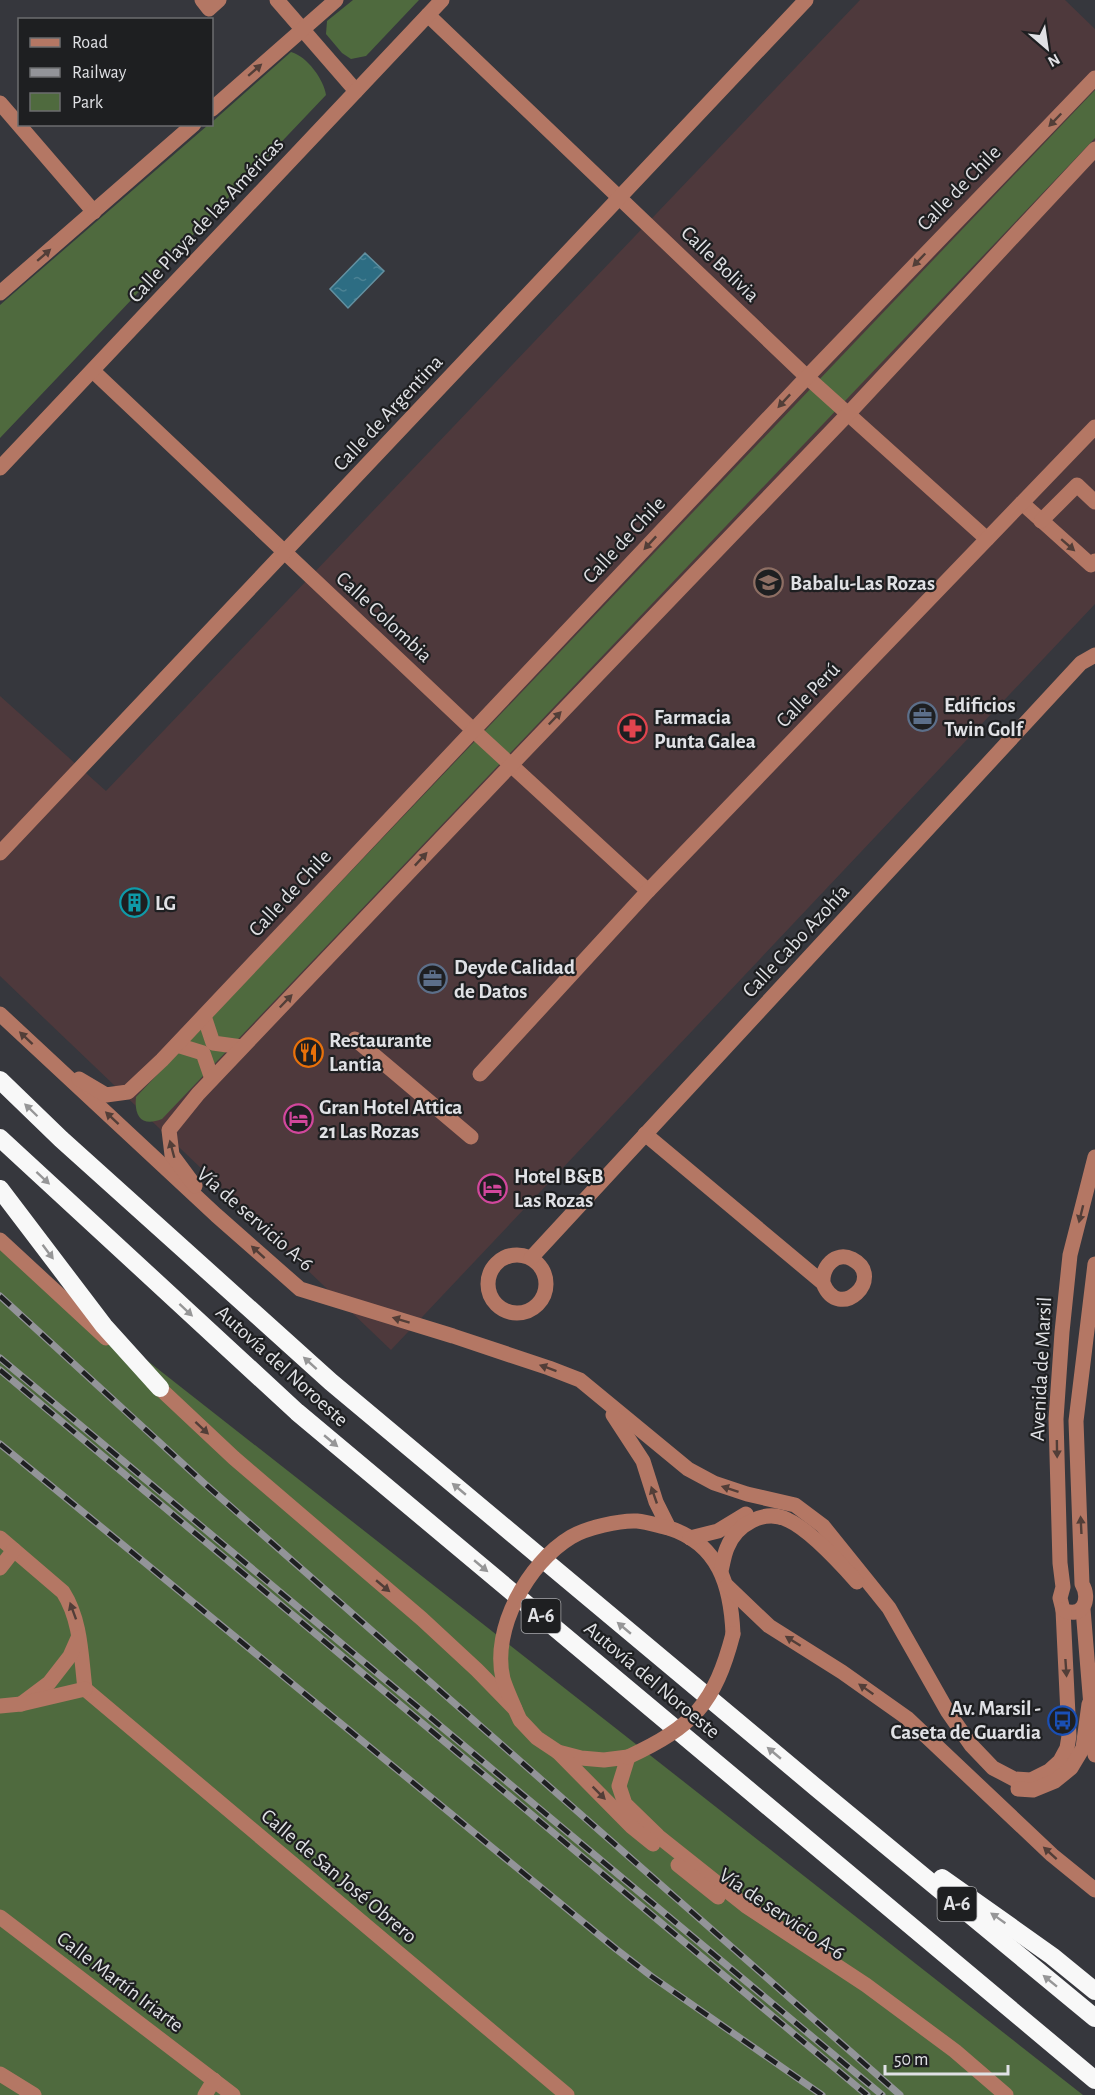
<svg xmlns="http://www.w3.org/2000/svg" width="1095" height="2095" font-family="'Alegreya Sans',sans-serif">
	<defs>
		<pattern id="water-ripples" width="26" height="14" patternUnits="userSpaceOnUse" patternTransform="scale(1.5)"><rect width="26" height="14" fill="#2d6d83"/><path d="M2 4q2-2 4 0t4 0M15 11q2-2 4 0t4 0" fill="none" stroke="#4b8294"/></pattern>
	</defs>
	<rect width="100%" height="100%" fill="#36373d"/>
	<!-- commercial -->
	<polygon fill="#4e393c" points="860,0 1065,0 1095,29 1095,604 391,1350 0,976 0,696 106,791"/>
	<!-- green -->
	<g fill="#4f6a3e">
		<polygon points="353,0 419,0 366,56 351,59 342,53 326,34 327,21"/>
		<path d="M291,52C307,56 324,80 326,95L0,438V305L208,125L212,124V122Z"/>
		<path d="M1095,90V138L162,1119C142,1127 134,1117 136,1097Z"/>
		<polygon points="0,1245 1083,2095 0,2095"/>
	</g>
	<!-- water -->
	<polygon fill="url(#water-ripples)" stroke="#6390a0" stroke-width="1.5" points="365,253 384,271 348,308 330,289"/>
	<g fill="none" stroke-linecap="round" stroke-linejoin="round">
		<!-- minor -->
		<g stroke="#b47764" stroke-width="15">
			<polyline points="202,0 209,9 219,0"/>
			<polyline points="277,0 356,91"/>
			<polyline points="428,15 807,377 987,539"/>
			<polyline points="0,103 94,212"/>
			<polyline points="212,109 336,0"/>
			<polyline points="0,293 194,124"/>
			<polyline points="93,371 473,730 648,891"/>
			<polyline points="0,468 442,0"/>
			<polyline points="1022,503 1091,565 1095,561"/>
			<polyline points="1041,521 1077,485 1095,502"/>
			<polyline points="0,853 806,0"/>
			<polyline points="0,1014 216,1215 300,1289 453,1336 549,1368 580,1380 688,1469 714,1483 747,1494 795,1505 823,1526 889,1608 948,1712 971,1745 993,1768 1014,1779 1031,1780 1049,1771 1060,1761 1067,1748 1069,1736 1063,1610 1060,1598 1063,1587 1060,1563 1056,1419 1062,1332 1070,1255 1095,1157"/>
			<polyline points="204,1016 213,1043 242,1047"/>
			<polyline points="355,1039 471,1137"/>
			<polyline points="177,1045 203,1053 212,1079"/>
			<polyline points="480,1074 648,891 1095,427"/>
			<polyline points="79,1079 106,1095 128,1092 162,1060 807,377 1095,78"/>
			<path d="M645,1134L823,1283C839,1324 887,1277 852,1259C835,1251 822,1267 823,1283"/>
			<polyline points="195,1186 172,1155 169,1130 198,1094 511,765 848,414 1095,149"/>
			<polyline points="0,1240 106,1338"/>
			<circle cx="517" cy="1284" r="29"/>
			<polyline points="531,1258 1081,663 1095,655"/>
			<polyline points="152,1381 234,1458 422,1619 477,1670 515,1709 520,1720 537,1738 558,1752 581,1758 604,1760 628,1757 619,1786 625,1804 658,1836 746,1906 866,1985 955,2051 1006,2095"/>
			<path d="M613,1415L643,1461L656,1502L669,1528C719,1544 731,1586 733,1634"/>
			<path d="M0,1538L63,1592C81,1620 81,1656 85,1689"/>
			<polyline points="690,1538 718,1531 746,1514"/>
			<polyline points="0,1568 14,1550"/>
			<path d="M721,1571C723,1563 724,1555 727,1548C736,1525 764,1508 788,1520C810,1530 841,1564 857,1582"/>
			<polyline points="727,1586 769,1626 842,1672 907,1718 1052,1855 1095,1890"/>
			<polyline points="1083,1609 1095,1755"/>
			<path d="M1063,1610C1083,1619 1091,1599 1082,1584L1076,1421L1095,1264"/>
			<polyline points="85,1689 567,2095"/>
			<polyline points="21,1704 49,1683 70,1656 78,1638"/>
			<polyline points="0,1706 21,1704 85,1689"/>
			<polyline points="558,1752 632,1827 653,1844"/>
			<polyline points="1018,1789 1033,1790 1055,1781 1071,1768 1083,1748 1089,1704"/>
			<polyline points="678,1865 718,1897"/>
			<polyline points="0,1917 233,2095"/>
			<polyline points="0,2074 34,2095"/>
			<polyline points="205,2095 214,2080"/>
		</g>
		<!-- highway -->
		<g stroke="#f8f8f8" stroke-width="18">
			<polyline points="0,1080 61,1139 331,1382 819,1790 1095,2018"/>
			<polyline points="0,1138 297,1412 1095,2080"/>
			<polyline points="0,1189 104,1326 160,1388"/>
			<polyline points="942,1878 1052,1956 1095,1991"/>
		</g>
		<defs>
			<g id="rail">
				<polyline points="0,1296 205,1484 900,2095"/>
				<polyline points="0,1358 882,2095"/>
				<polyline points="0,1370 867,2095"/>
				<polyline points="0,1444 616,1949 651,1976 822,2095"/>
			</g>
		</defs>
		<!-- rail casing -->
		<use href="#rail" stroke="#939499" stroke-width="7"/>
		<!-- rail -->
		<use href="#rail" stroke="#1e1f21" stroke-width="4.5" stroke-dasharray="14" stroke-linecap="butt"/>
		<!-- minor-bridge -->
		<g stroke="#b47764" stroke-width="15">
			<path d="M515,1709C511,1699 506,1689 503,1679C491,1629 528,1563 571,1537C586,1528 620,1520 637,1521C648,1522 659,1526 669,1528"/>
			<path d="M628,1757C693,1727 715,1703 733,1634"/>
		</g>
	</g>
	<!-- one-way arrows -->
	<defs><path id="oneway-solid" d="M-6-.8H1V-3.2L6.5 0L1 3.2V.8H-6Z" transform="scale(1.5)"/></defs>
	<g fill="#523e38">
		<use href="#oneway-solid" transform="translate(255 70) rotate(-41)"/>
		<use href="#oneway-solid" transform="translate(1055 120) rotate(134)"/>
		<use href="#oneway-solid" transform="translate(44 255) rotate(-41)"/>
		<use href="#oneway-solid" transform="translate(919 260) rotate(134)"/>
		<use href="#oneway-solid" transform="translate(784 401) rotate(133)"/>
		<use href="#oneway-solid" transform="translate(650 543) rotate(133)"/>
		<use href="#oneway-solid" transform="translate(1068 545) rotate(41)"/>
		<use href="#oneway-solid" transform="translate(555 718) rotate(-46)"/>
		<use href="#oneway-solid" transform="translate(421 859) rotate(-47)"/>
		<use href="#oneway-solid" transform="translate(286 1001) rotate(-46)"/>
		<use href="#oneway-solid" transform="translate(26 1038) rotate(-137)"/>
		<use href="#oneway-solid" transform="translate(112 1118) rotate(-137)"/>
		<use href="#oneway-solid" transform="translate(172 1149) rotate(-105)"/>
		<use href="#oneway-solid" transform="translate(1081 1214) rotate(104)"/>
		<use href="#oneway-solid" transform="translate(258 1252) rotate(-138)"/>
		<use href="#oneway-solid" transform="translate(401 1320) rotate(-163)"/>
		<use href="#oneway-solid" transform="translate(548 1368) rotate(-160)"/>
		<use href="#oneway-solid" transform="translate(202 1428) rotate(43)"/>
		<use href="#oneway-solid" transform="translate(1057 1449) rotate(89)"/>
		<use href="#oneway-solid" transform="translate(730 1489) rotate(-162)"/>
		<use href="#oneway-solid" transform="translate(654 1495) rotate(-109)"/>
		<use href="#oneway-solid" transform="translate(1081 1525) rotate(-93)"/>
		<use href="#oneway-solid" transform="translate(383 1586) rotate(40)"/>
		<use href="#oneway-solid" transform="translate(73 1611) rotate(-110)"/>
		<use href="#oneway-solid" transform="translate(793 1641) rotate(-148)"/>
		<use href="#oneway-solid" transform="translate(1066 1668) rotate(86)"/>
		<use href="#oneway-solid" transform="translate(866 1689) rotate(-145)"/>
		<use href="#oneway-solid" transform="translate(599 1793) rotate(45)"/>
		<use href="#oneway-solid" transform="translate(1050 1853) rotate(-138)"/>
	</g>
	<g fill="#969697">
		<use href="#oneway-solid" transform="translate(31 1110) rotate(-136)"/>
		<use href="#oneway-solid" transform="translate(43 1178) rotate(43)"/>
		<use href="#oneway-solid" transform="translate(48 1252) rotate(53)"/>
		<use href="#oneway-solid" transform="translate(186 1310) rotate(43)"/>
		<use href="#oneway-solid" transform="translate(310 1363) rotate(-138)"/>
		<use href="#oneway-solid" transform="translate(331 1441) rotate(40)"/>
		<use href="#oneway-solid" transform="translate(459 1489) rotate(-140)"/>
		<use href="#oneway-solid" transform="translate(481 1566) rotate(40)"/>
		<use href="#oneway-solid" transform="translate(624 1628) rotate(-140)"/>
		<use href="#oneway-solid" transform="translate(774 1753) rotate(-140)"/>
		<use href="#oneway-solid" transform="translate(998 1918) rotate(-145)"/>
		<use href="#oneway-solid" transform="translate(1050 1981) rotate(-141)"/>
	</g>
	<!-- icons -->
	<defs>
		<symbol id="school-ring" viewBox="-11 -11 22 22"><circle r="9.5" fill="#1e1f21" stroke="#8d6e63" stroke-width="1.5"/><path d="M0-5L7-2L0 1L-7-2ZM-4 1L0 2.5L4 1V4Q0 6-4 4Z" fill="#8d6e63"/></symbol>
		<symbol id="office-ring" viewBox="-11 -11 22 22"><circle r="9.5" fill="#1e1f21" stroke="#5c6f8a" stroke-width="1.5"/><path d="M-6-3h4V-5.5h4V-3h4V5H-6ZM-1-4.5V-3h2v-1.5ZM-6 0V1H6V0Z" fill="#5c6f8a"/></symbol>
		<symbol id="pharmacy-ring" viewBox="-11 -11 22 22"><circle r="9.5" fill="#1e1f21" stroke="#e0444e" stroke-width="1.5"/><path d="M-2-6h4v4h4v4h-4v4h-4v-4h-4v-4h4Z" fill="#e0444e"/></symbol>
		<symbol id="building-ring" viewBox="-11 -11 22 22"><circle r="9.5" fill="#1e1f21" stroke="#0f9aa8" stroke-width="1.5"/><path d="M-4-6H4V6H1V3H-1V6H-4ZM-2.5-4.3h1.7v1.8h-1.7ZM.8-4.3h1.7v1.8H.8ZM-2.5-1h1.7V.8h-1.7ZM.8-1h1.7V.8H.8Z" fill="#0f9aa8"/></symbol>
		<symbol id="restaurant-ring" viewBox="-11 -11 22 22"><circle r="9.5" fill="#1e1f21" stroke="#e8710a" stroke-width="1.5"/><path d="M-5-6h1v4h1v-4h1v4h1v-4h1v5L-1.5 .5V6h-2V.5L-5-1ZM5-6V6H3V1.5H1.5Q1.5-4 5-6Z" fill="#e8710a"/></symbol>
		<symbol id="hotel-ring" viewBox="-11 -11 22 22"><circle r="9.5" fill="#1e1f21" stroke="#d1479c" stroke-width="1.5"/><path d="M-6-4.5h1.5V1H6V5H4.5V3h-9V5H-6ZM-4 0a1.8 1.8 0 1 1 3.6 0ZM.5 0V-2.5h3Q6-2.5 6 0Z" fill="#d1479c"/></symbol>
		<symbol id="bus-ring" viewBox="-11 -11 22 22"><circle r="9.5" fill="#1e1f21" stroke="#1a4fb4" stroke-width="1.5"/><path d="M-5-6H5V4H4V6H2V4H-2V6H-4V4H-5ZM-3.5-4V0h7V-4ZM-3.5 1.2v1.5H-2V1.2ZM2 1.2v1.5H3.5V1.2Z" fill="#1a4fb4"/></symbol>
	</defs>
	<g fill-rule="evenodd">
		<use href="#school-ring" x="752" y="566" width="33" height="33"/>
		<use href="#office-ring" x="906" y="700" width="33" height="33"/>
		<use href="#pharmacy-ring" x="616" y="712" width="33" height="33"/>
		<use href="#building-ring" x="118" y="886" width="33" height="33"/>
		<use href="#office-ring" x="416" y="962" width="33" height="33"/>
		<use href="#restaurant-ring" x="292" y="1036" width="33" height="33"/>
		<use href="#hotel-ring" x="282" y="1102" width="33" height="33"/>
		<use href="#hotel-ring" x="476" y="1172" width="33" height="33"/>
		<use href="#bus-ring" x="1046" y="1704" width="33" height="33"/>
	</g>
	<g text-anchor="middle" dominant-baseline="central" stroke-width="4.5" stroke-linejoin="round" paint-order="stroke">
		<!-- shield labels -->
		<g fill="#1e1f21" stroke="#a6a7aa" stroke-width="1.5">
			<rect x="521.5" y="1599" width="39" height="34" rx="4.5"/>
			<rect x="937.5" y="1887" width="39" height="34" rx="4.5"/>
		</g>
		<g font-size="20" font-weight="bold" fill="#e0e1e5">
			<text x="541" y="1616">A-6</text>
			<text x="957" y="1904">A-6</text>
		</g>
		<!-- street labels -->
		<g font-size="21" fill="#e0e1e5" stroke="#1e1f21">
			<text transform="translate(959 188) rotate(-46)">Calle de Chile</text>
			<text transform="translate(206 220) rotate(-47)">Calle Playa de las Américas</text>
			<text transform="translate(720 264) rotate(44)">Calle Bolivia</text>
			<text transform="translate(388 413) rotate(-47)">Calle de Argentina</text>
			<text transform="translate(624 540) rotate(-47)">Calle de Chile</text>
			<text transform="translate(384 617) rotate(43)">Calle Colombia</text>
			<text transform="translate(808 695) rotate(-46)">Calle Perú</text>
			<text transform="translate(290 893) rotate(-47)">Calle de Chile</text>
			<text transform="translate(796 941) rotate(-47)">Calle Cabo Azohía</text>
			<text transform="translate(255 1219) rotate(41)">Vía de servicio A-6</text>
			<text transform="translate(282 1366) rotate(42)">Autovía del Noroeste</text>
			<text transform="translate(1041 1369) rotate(-87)">Avenida de Marsil</text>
			<text transform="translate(652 1680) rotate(40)">Autovía del Noroeste</text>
			<text transform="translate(339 1876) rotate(40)">Calle de San José Obrero</text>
			<text transform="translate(782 1914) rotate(34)">Vía de servicio A-6</text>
			<text transform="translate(120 1982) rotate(37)">Calle Martín Iriarte</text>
		</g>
		<!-- poi labels -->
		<g font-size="21" font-weight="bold" fill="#e0e1e5" stroke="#1e1f21" text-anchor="start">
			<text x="790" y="583">Babalu-Las Rozas</text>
			<text x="944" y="705">Edificios<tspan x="944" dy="24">Twin Golf</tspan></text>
			<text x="654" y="717">Farmacia<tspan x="654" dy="24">Punta Galea</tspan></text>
			<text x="155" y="903">LG</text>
			<text x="454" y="967">Deyde Calidad<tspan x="454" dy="24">de Datos</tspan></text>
			<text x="329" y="1040">Restaurante<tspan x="329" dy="24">Lantia</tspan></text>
			<text x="319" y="1107">Gran Hotel Attica<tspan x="319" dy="24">21 Las Rozas</tspan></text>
			<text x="514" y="1176">Hotel B&amp;B<tspan x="514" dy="24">Las Rozas</tspan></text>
			<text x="1041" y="1708" text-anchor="end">Av. Marsil -<tspan x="1041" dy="24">Caseta de Guardia</tspan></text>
		</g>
	</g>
	<!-- legend -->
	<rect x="18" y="18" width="195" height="108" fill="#1e1f21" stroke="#6c6d6f" stroke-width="1.5"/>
	<rect x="30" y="38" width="30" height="9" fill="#b47764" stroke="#6c6d6f" stroke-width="1.5"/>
	<text x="72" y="48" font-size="18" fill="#e0e1e5">Road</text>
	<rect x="30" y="68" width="30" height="9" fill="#939499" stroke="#6c6d6f" stroke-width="1.5"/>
	<text x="72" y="78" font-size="18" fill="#e0e1e5">Railway</text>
	<rect x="30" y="93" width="30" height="18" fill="#4f6a3e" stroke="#6c6d6f" stroke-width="1.5"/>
	<text x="72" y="108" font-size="18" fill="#e0e1e5">Park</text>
	<!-- north arrow -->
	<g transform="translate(1047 48) rotate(151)" stroke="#1e1f21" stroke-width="4.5" paint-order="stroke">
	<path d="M0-4.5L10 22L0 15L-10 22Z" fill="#e0e1e5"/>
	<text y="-9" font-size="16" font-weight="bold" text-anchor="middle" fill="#e0e1e5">N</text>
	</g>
	<!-- scale -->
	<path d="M885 2065v9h123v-9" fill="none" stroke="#e0e1e5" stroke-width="3"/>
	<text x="894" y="2065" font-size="18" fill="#e0e1e5" stroke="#1e1f21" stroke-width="4.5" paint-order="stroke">50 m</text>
</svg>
